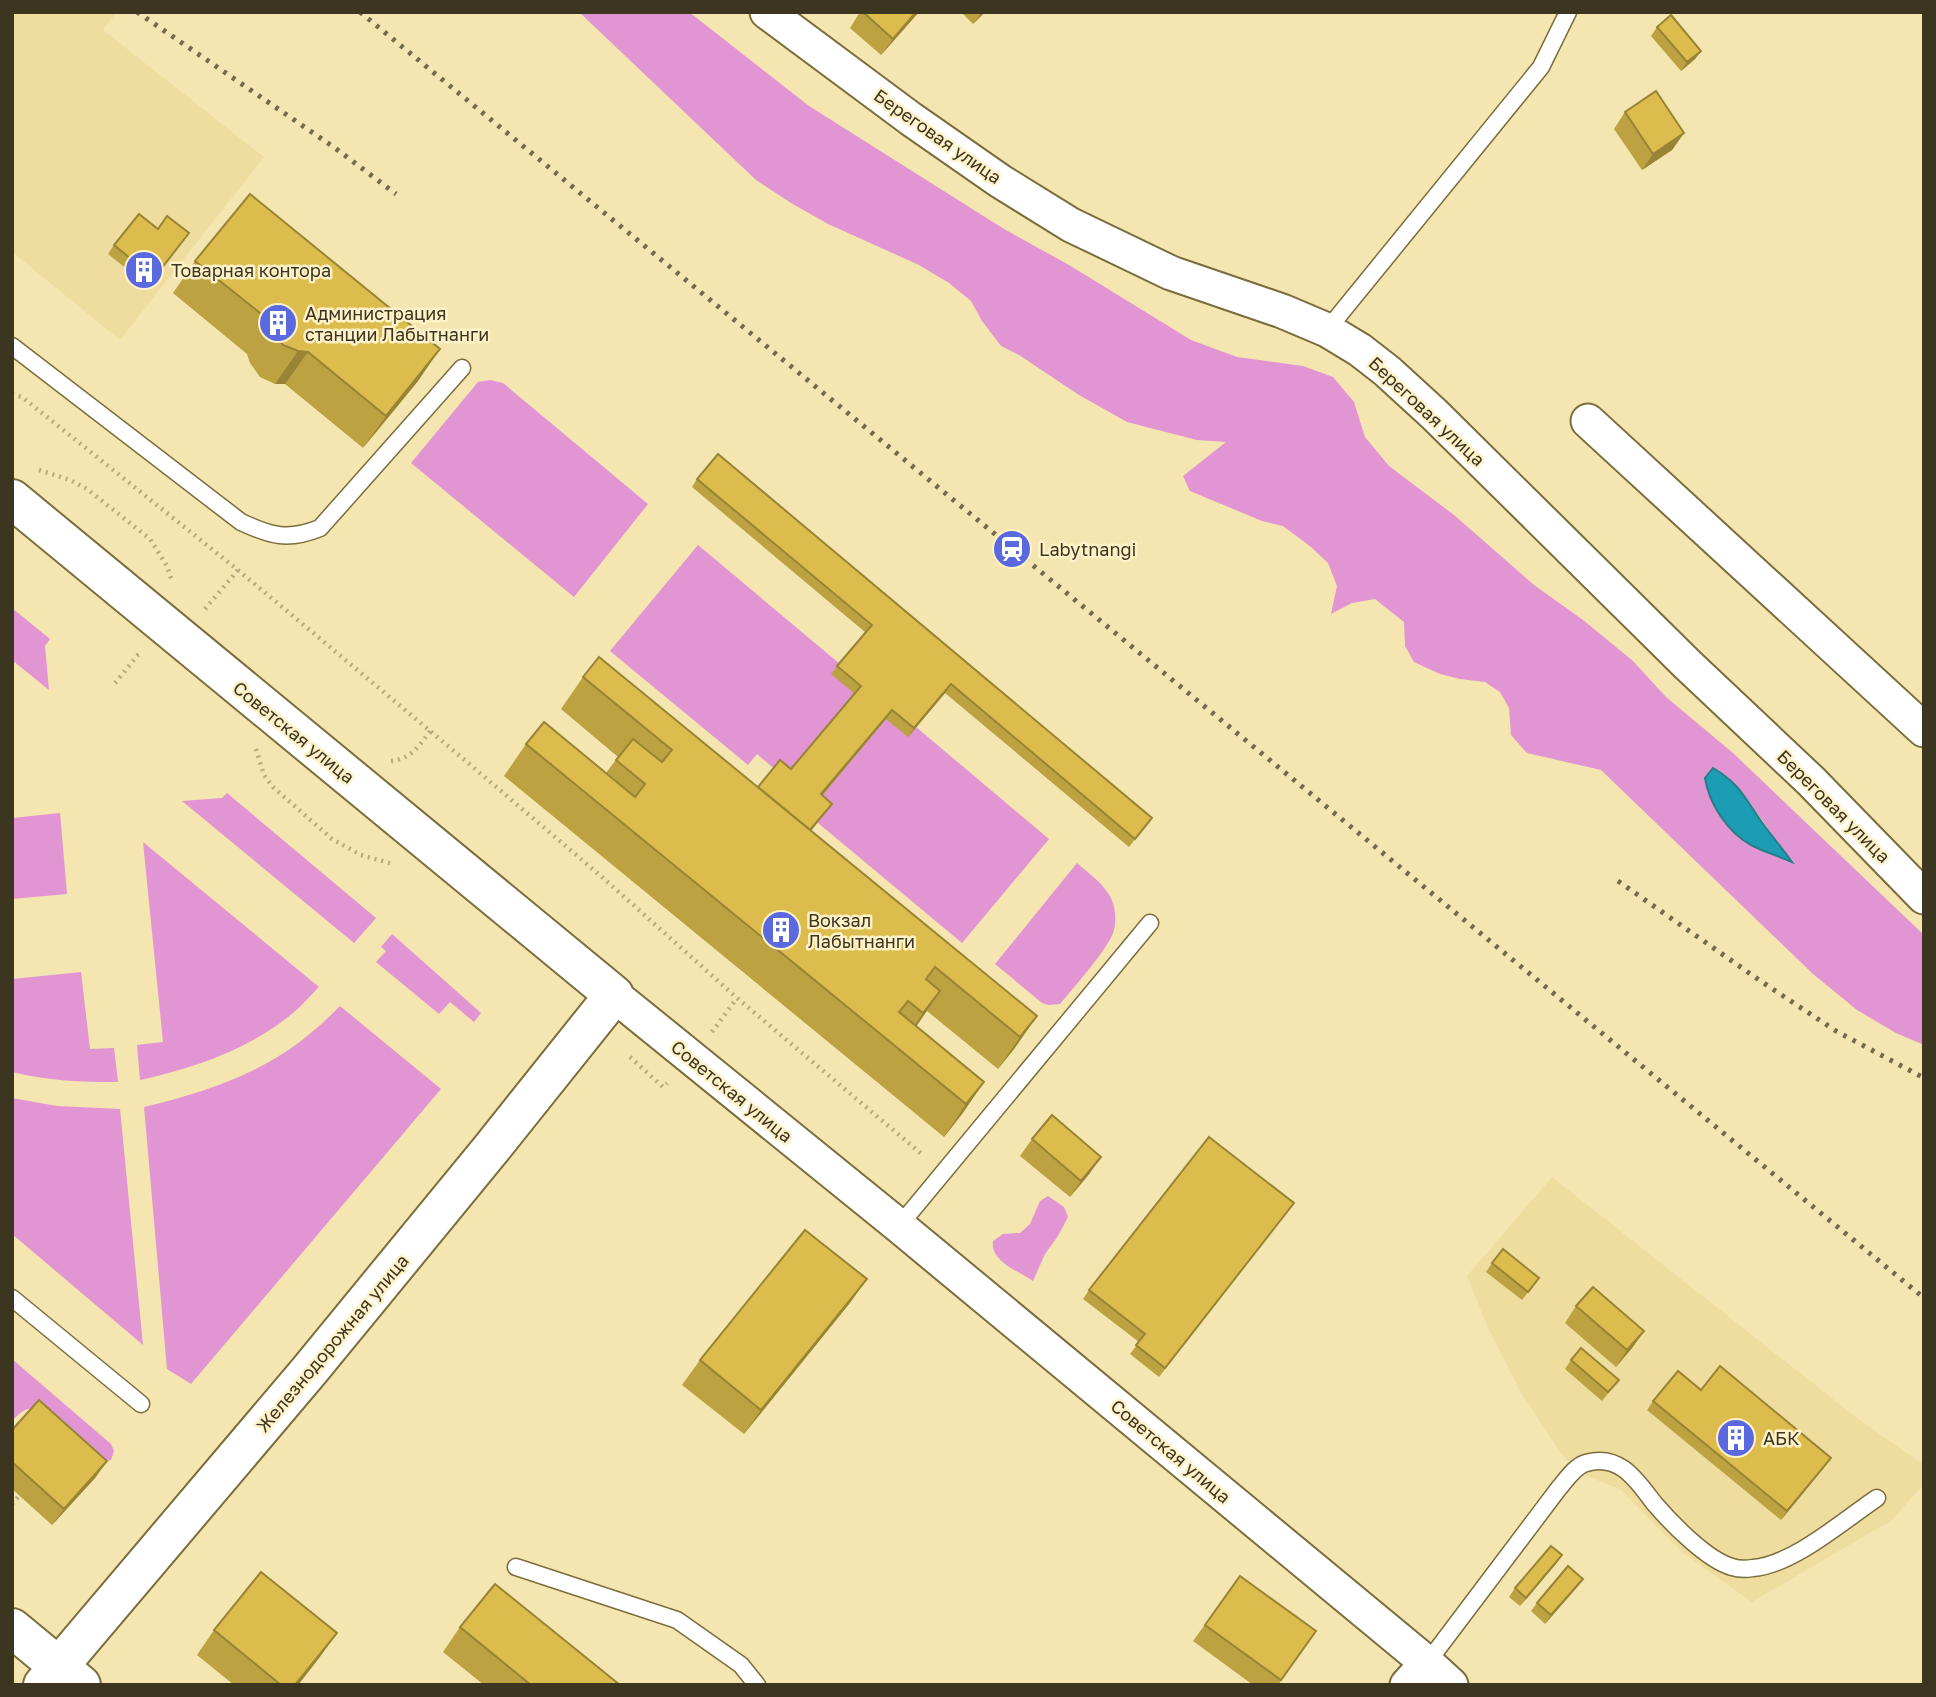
<svg xmlns="http://www.w3.org/2000/svg" width="1936" height="1697" font-family="'Golos Text',sans-serif">
	<rect width="100%" height="100%" fill="#f5e5b0"/>
	<!-- built -->
	<g fill="#efdda0">
		<polygon points="12,12 117,12 103,30 264,157 120,340 12,252"/>
		<polygon points="1552,1177 1857,1418 1924,1465 1924,1484 1892,1520 1752,1602 1683,1553 1620,1489 1586,1476 1562,1455 1520,1391 1488,1328 1467,1276"/>
	</g>
	<!-- green -->
	<g fill="#e195d3" fill-rule="evenodd">
		<path d="M579,12H689L809,106L1004,229L1069,265L1191,340L1237,357L1303,366L1333,377L1354,402L1365,437L1389,466L1454,515L1534,585L1583,620L1633,661L1666,697L1733,753L1924,935V1045L1896,1033L1857,1010L1813,974L1601,770L1527,753L1511,735L1509,708L1500,692L1485,682L1460,679L1440,674L1414,662L1405,646L1404,622L1375,599L1352,603L1331,614L1337,586L1328,563L1311,547L1283,526L1262,521L1190,491L1183,476L1226,442L1197,440L1127,422L1079,395L1019,355L1001,346L982,321L971,301L949,283L919,265L828,224L791,203L756,180ZM1713,769L1745,796L1791,861L1715,808L1707,790L1706,778Z"/>
		<polygon points="490,380 503,383 648,504 574,597 411,463 478,382"/>
		<polygon points="698,545 840,664 855,694 785,778 757,754 748,765 610,651"/>
		<polygon points="12,608 50,639 45,646 49,690 12,660"/>
		<polygon points="886,719 916,727 1049,839 962,943 818,823 816,803"/>
		<polygon points="227,793 376,918 354,943 182,801 222,798"/>
		<polygon points="60,813 67,894 12,899 12,818"/>
		<path d="M143,842L319,987C309,997 299,1009 288,1017C245,1051 193,1068 140,1080L137,1045L163,1042Z"/>
		<path d="M1077,863C1087,872 1100,881 1108,893C1115,903 1117,918 1114,930C1110,947 1073,988 1060,1004L1048,1005L1042,1003L995,964Z"/>
		<polygon points="392,934 481,1013 474,1022 450,1002 439,1014 376,962 386,951 381,947"/>
		<path d="M81,972L90,1049L114,1048L118,1082C82,1082 47,1081 12,1072V979Z"/>
		<path d="M340,1006L441,1089L191,1384L167,1369L144,1107C204,1093 264,1073 312,1032C322,1024 331,1015 340,1006Z"/>
		<polygon points="12,1098 57,1106 120,1109 143,1345 12,1234"/>
		<path d="M1048,1196L1064,1207L1068,1217L1058,1236L1045,1254L1033,1281C1018,1271 990,1261 993,1241L1003,1234L1020,1233L1030,1224L1040,1201Z"/>
		<path d="M12,1359L111,1444L114,1451L111,1460L102,1462L38,1408C26,1407 21,1412 12,1421Z"/>
	</g>
	<!-- water -->
	<path fill="#1d9db4" stroke="#267e88" stroke-width="2" d="M1713,768C1739,783 1745,798 1761,821C1771,835 1782,848 1792,862C1779,856 1764,852 1751,845C1727,832 1709,803 1705,778Z"/>
	<g fill="none" stroke-linecap="round" stroke-linejoin="round">
		<defs>
			<g id="service">
				<polyline points="1327,330 1541,67 1568,12"/>
				<path d="M12,346L241,522C271,536 288,541 320,528L462,368"/>
				<polyline points="899,1226 1150,923"/>
				<polyline points="12,1298 141,1404"/>
				<polyline points="516,1567 677,1620 741,1665 757,1685"/>
				<path d="M1427,1663L1559,1488C1566,1480 1575,1466 1586,1463C1620,1453 1637,1481 1654,1503C1671,1523 1707,1560 1732,1567C1738,1569 1747,1569 1753,1568C1793,1565 1844,1520 1877,1498"/>
			</g>
			<g id="minor">
				<polyline points="767,12 911,119 1000,181 1071,225 1171,273 1282,311 1327,330 1360,350 1387,371 1434,414 1688,665 1811,781 1924,897"/>
				<polyline points="1588,421 1924,730"/>
				<polyline points="614,995 899,1226 1427,1663 1451,1685"/>
				<polyline points="1407,1685 1427,1663"/>
			</g>
			<polyline id="tertiary" points="12,1628 81,1685"/>
			<polyline id="secondary" points="12,499 614,995 491,1149 309,1371 43,1685"/>
		</defs>
		<!-- service casing -->
		<use href="#service" stroke="#7b6d3b" stroke-width="19"/>
		<!-- minor casing -->
		<use href="#minor" stroke="#7b6d3b" stroke-width="37"/>
		<!-- tertiary casing -->
		<use href="#tertiary" stroke="#7b6d3b" stroke-width="42"/>
		<!-- secondary casing -->
		<use href="#secondary" stroke="#7b6d3b" stroke-width="42"/>
		<!-- path -->
		<g stroke="#b6aa7f" stroke-width="4.5" stroke-dasharray="2 5" stroke-linecap="butt">
			<polyline points="12,394 22,397 238,570 454,751 602,877 737,998 924,1156"/>
			<polyline points="39,470 70,480 87,489 150,539 167,566 172,581"/>
			<polyline points="205,609 238,570"/>
			<polyline points="115,683 138,655 142,653"/>
			<polyline points="256,749 264,775 273,787 332,839 361,855 393,864"/>
			<path d="M391,761C411,759 419,746 430,731"/>
			<polyline points="712,1032 737,998"/>
			<polyline points="630,1057 663,1087 667,1083"/>
			<polyline points="12,1504 19,1496"/>
		</g>
		<!-- service -->
		<use href="#service" stroke="#fff" stroke-width="16"/>
		<!-- minor -->
		<use href="#minor" stroke="#fff" stroke-width="33"/>
		<!-- tertiary -->
		<use href="#tertiary" stroke="#fff" stroke-width="38"/>
		<!-- secondary -->
		<use href="#secondary" stroke="#fff" stroke-width="38"/>
		<!-- rail -->
		<g stroke="#736a4b" stroke-width="5" stroke-dasharray="3.5 7" stroke-linecap="butt">
			<polyline points="137,12 335,148 396,194"/>
			<polyline points="360,12 1924,1298"/>
			<polyline points="1618,881 1762,982 1836,1031 1924,1078"/>
		</g>
	</g>
	<!-- wall -->
	<g fill="#bca241">
		<polygon points="860,12 919,12 881,55 850,28"/>
		<polygon points="961,12 985,12 973,24"/>
		<polygon points="1657,27 1701,51 1695,59 1681,71 1651,36"/>
		<polygon points="1625,112 1684,133 1672,150 1642,170 1614,129"/>
		<polygon points="189,233 148,286 108,254 114,245"/>
		<polygon points="195,261 418,381 363,448 285,384 275,384 260,377 250,363 247,354 173,293"/>
		<polygon points="697,479 1152,818 1129,847 945,693 908,737 886,719 822,795 826,812 811,831 1037,1016 1014,1049 998,1069 927,1011 916,1026 984,1082 962,1114 944,1137 504,776 526,744 606,773 618,757 561,709 583,677 758,787 791,769 855,694 831,674 865,632 692,487"/>
		<polygon points="1032,1139 1090,1173 1070,1197 1020,1156"/>
		<polygon points="1294,1203 1159,1377 1130,1354 1139,1342 1083,1299 1089,1290"/>
		<polygon points="1492,1263 1539,1278 1522,1300 1486,1272"/>
		<polygon points="867,1279 849,1304 744,1434 682,1385 700,1360"/>
		<polygon points="1576,1306 1644,1331 1632,1348 1616,1367 1565,1323"/>
		<polygon points="1571,1360 1619,1380 1602,1401 1565,1369"/>
		<polygon points="1701,1390 1825,1466 1781,1520 1647,1410 1653,1401"/>
		<polygon points="12,1430 107,1461 95,1478 52,1525 12,1489"/>
		<polygon points="1562,1555 1520,1606 1509,1597 1515,1588"/>
		<polygon points="1240,1576 1316,1631 1278,1685 1253,1685 1193,1641"/>
		<polygon points="1577,1587 1545,1624 1531,1611 1537,1603"/>
		<polygon points="460,1627 620,1685 484,1685 443,1652"/>
		<polygon points="214,1630 337,1633 319,1658 298,1685 234,1685 197,1655"/>
	</g>
	<!-- shaded-wall -->
	<g fill="#998435">
		<polygon points="916,12 919,12 881,55 893,39"/>
		<polygon points="982,12 985,12 973,24"/>
		<polygon points="1701,51 1695,59 1681,71 1687,62"/>
		<polygon points="1684,133 1672,150 1642,170 1653,154"/>
		<polygon points="440,349 418,381 363,448 386,416"/>
		<polygon points="298,351 308,352 285,384 275,384"/>
		<polygon points="951,684 945,693 908,737 914,728"/>
		<polygon points="892,710 886,719 816,803 821,794"/>
		<polygon points="940,991 918,1024 900,1045 923,1013"/>
		<polygon points="1037,1016 1014,1049 998,1069 1020,1037"/>
		<polygon points="984,1082 962,1114 944,1137 966,1104"/>
		<polygon points="1101,1157 1090,1173 1070,1197 1081,1181"/>
		<polygon points="867,1279 849,1304 744,1434 761,1410"/>
		<polygon points="1644,1331 1632,1348 1616,1367 1627,1350"/>
		<polygon points="1831,1458 1825,1466 1781,1520 1787,1511"/>
		<polygon points="107,1461 95,1478 52,1525 64,1509"/>
		<polygon points="1562,1555 1556,1564 1520,1606 1526,1598"/>
		<polygon points="1583,1579 1577,1587 1545,1624 1551,1615"/>
		<polygon points="337,1633 319,1658 298,1685 295,1685"/>
	</g>
	<!-- building -->
	<g fill="#dbbc4c" stroke="#998435" stroke-width="2">
		<polygon points="863,12 916,12 893,39"/>
		<polygon points="1671,15 1701,51 1687,62 1657,27"/>
		<polygon points="1656,91 1684,133 1653,154 1625,112"/>
		<polygon points="250,194 440,349 386,416 308,352 298,351 283,345 272,331 270,321 195,261"/>
		<polygon points="139,214 158,229 167,216 189,233 154,278 114,245"/>
		<polygon points="718,454 1152,818 1135,839 951,684 914,728 892,710 821,794 832,804 810,830 758,787 780,760 791,769 861,686 837,666 872,625 697,479"/>
		<polygon points="599,657 1037,1016 1020,1037 935,967 926,979 940,991 923,1013 908,1001 899,1012 984,1082 966,1104 526,744 544,722 635,797 645,784 616,760 633,739 662,762 672,750 583,677"/>
		<polygon points="1052,1115 1101,1157 1081,1181 1032,1139"/>
		<polygon points="1209,1137 1294,1203 1165,1368 1136,1345 1145,1334 1089,1290"/>
		<polygon points="805,1230 867,1279 761,1410 700,1360"/>
		<polygon points="1503,1249 1539,1278 1528,1292 1492,1263"/>
		<polygon points="1593,1287 1644,1331 1627,1350 1576,1306"/>
		<polygon points="1581,1348 1619,1380 1608,1392 1571,1360"/>
		<polygon points="1720,1366 1831,1458 1787,1511 1653,1401 1678,1371 1701,1390"/>
		<polygon points="39,1400 107,1461 64,1509 12,1462 12,1430"/>
		<polygon points="1551,1546 1562,1555 1526,1598 1515,1588"/>
		<polygon points="1568,1566 1583,1579 1551,1615 1537,1603"/>
		<polygon points="261,1572 337,1633 295,1685 281,1685 214,1630"/>
		<polygon points="1240,1576 1316,1631 1281,1680 1205,1625"/>
		<polygon points="495,1584 620,1685 531,1685 460,1627"/>
	</g>
	<!-- icons -->
	<defs>
		<symbol id="building-disc" viewBox="-11 -11 22 22"><circle r="9.5" fill="#5a69e0" stroke="#fff2c8"/><path d="M-4-6H4V6H1V3H-1V6H-4ZM-2.5-4.3h1.7v1.8h-1.7ZM.8-4.3h1.7v1.8H.8ZM-2.5-1h1.7V.8h-1.7ZM.8-1h1.7V.8H.8Z" fill="#fff"/></symbol>
		<symbol id="station-disc" viewBox="-11 -11 22 22"><circle r="9.5" fill="#5a69e0" stroke="#fff2c8"/><path d="M-3-6H3Q5-6 5-4V2Q5 4 3 4L4.5 6H3L1.5 4h-3L-3 6H-4.5L-3 4Q-5 4-5 2V-4Q-5-6-3-6ZM-3.5-4v3h7v-3ZM-3.5 1v1.5H-2V1ZM2 1v1.5H3.5V1Z" fill="#fff"/></symbol>
	</defs>
	<g fill-rule="evenodd">
		<use href="#building-disc" x="122" y="248" width="44" height="44"/>
		<use href="#building-disc" x="256" y="301" width="44" height="44"/>
		<use href="#station-disc" x="990" y="527" width="44" height="44"/>
		<use href="#building-disc" x="759" y="908" width="44" height="44"/>
		<use href="#building-disc" x="1714" y="1416" width="44" height="44"/>
	</g>
	<g text-anchor="middle" dominant-baseline="central" stroke-width="5" stroke-linejoin="round" paint-order="stroke">
		<!-- street labels -->
		<g font-size="18" fill="#3c3621" stroke="#fff2c8">
			<text transform="translate(938 136) rotate(35)">Береговая улица</text>
			<text transform="translate(1427 411) rotate(43)">Береговая улица</text>
			<text transform="translate(294 732) rotate(39)">Советская улица</text>
			<text transform="translate(1834 806) rotate(45)">Береговая улица</text>
			<text transform="translate(732 1091) rotate(39)">Советская улица</text>
			<text transform="translate(332 1343) rotate(-50)">Железнодорожная улица</text>
			<text transform="translate(1171 1451) rotate(40)">Советская улица</text>
		</g>
		<!-- poi labels -->
		<g font-size="18" fill="#3c3621" stroke="#fff2c8" text-anchor="start">
			<text x="171" y="270">Товарная контора</text>
			<text x="305" y="313">Администрация<tspan x="305" dy="21">станции Лабытнанги</tspan></text>
			<text x="1039" y="549">Labytnangi</text>
			<text x="808" y="920">Вокзал<tspan x="808" dy="21">Лабытнанги</tspan></text>
			<text x="1763" y="1438">АБК</text>
		</g>
	</g>
	<!-- border -->
	<rect width="1936" height="1697" fill="none" stroke="#3c3621" stroke-width="28"/>
</svg>
